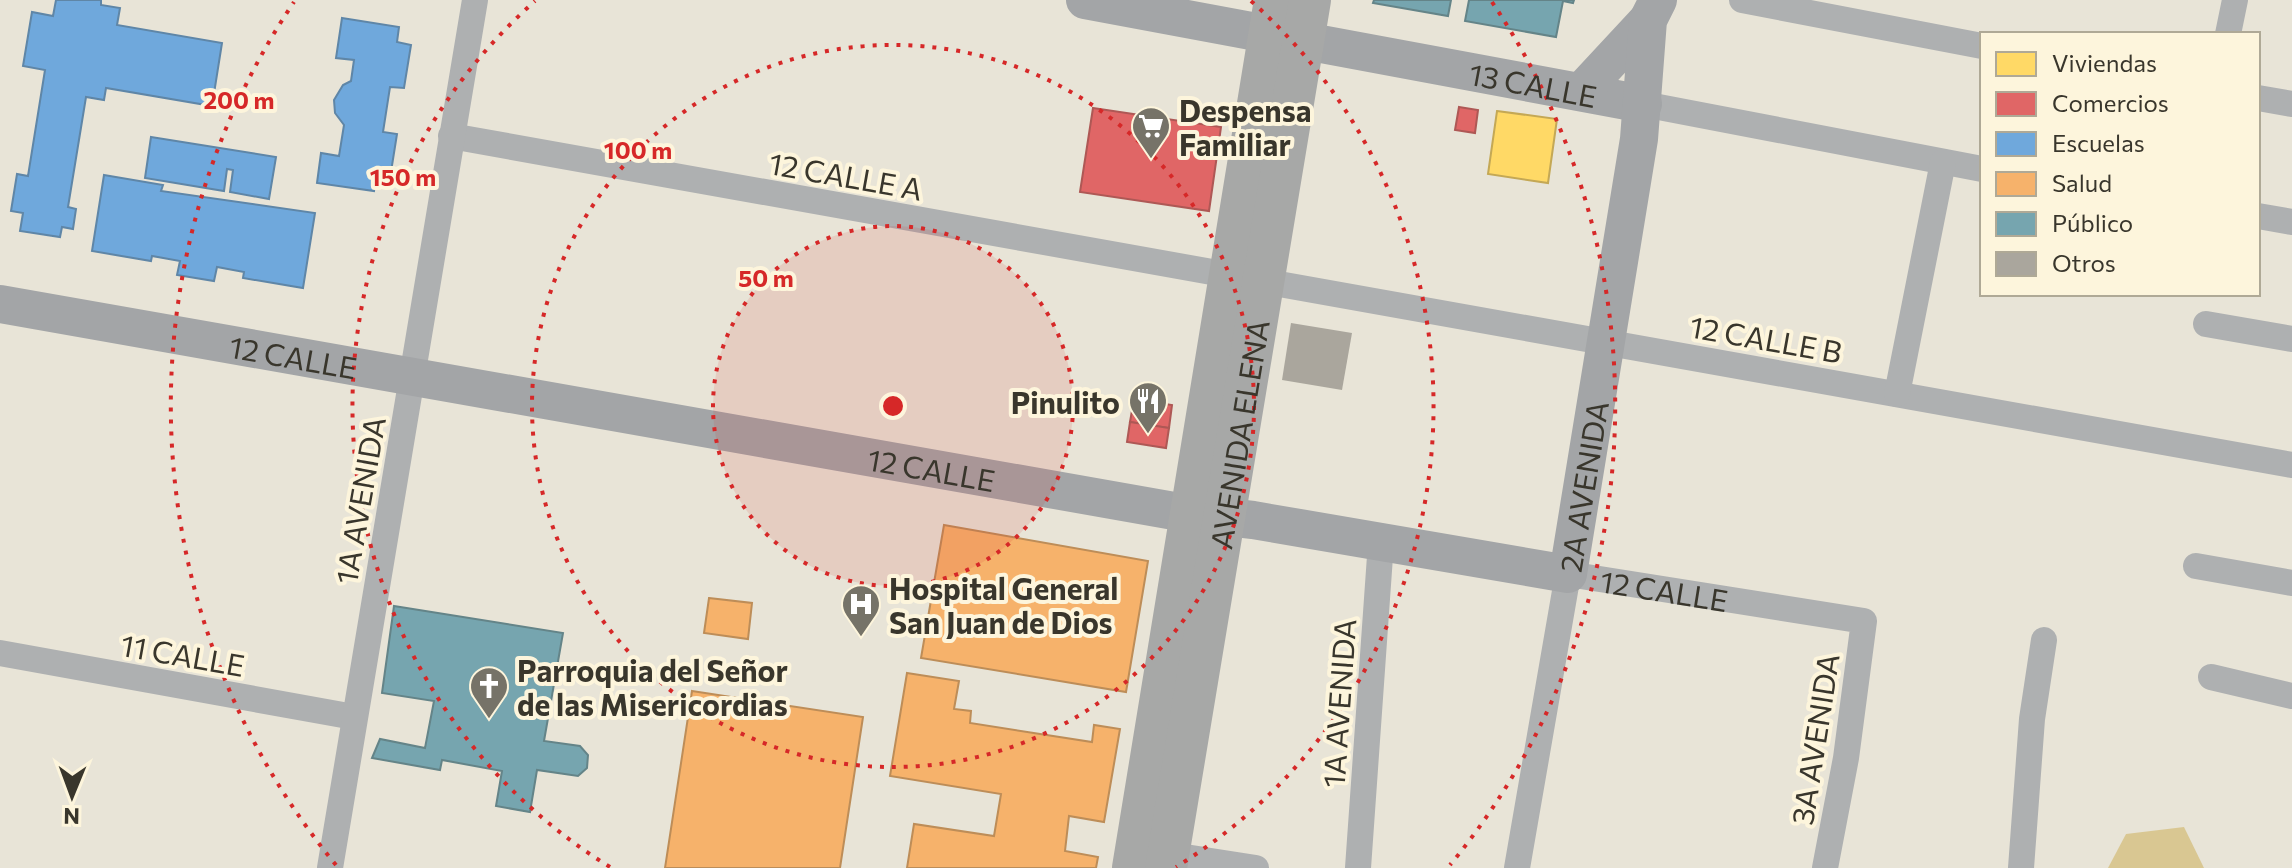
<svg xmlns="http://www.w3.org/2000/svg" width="2292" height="868" font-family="Commissioner,sans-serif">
	<rect width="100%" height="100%" fill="#e8e4d7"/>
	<!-- forest -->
	<polygon fill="#d9c792" points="2184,827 2204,868 2108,868 2126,834"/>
	<!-- homes -->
	<polygon fill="#ffd966" stroke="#c4a855" stroke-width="2" points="1497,111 1557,119 1548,183 1488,174"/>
	<!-- shops -->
	<g fill="#e06666" stroke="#ae5855" stroke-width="2">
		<polygon points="1459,107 1478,110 1475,133 1455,130"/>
		<polygon points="1093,108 1221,127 1209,211 1080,192"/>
		<polygon points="1134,399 1172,405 1169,428 1130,422"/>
		<polygon points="1130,422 1169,428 1166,448 1127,442"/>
	</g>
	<!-- schools -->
	<g fill="#6fa8dc" stroke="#5f86a7" stroke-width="2">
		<polygon points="56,0 101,0 101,5 120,8 117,25 222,43 212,106 106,88 104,100 86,97 68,207 76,209 73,229 62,227 60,237 20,231 23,213 11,211 17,174 28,176 45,70 23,66 32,12 53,16"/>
		<polygon points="342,18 399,27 397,42 411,45 404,88 390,87 383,132 397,134 390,178 376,176 374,191 317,183 321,153 339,156 344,125 335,113 334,100 343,85 351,81 354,60 336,58"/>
		<polygon points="151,137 276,157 269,199 230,192 233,170 227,169 224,191 145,178"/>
		<polygon points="104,175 163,185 161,191 315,213 303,288 243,278 244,272 217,267 214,281 177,275 180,261 152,256 151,261 92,251"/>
	</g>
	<!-- health -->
	<g fill="#f6b26b" stroke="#bd8d58" stroke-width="2">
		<polygon points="944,525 1148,561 1126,692 921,658"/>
		<polygon points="709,598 752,603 748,639 704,633"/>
		<polygon points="907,673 959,681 954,709 971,711 970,723 1092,742 1094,725 1120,729 1104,822 1069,816 1065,851 1098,857 1096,868 907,868 914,824 994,836 1001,794 890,776"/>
		<polygon points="692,691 863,717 840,868 665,868"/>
	</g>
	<!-- public -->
	<g fill="#76a5af" stroke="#648488" stroke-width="2">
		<polygon points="1374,0 1451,0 1448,16 1373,3"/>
		<polygon points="1469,0 1574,0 1573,3 1563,1 1556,37 1465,21"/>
		<polygon points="394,606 563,633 544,741 580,746 588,755 587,768 578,776 537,770 530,812 496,806 502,771 442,760 440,770 372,758 380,739 425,748 434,701 382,693"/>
	</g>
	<!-- building -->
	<polygon fill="#aaa69d" points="1291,323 1352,333 1342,390 1282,380"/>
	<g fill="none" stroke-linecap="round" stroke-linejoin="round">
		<!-- street -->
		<g stroke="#aeb0b1" stroke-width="26">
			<polyline points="1742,0 1982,46"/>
			<polyline points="2228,34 2235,0"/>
			<polyline points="2258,98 2292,104"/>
			<polyline points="1643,104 1982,169"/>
			<polyline points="451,136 2292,465"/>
			<polyline points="2258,216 2292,222"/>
			<polyline points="2206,324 2292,339"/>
			<polyline points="1897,394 1943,162"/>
			<polyline points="2196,566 2292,583"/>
			<polyline points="0,653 354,717"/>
			<polyline points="2211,677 2292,696"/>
			<polyline points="1153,852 1256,868"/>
			<polyline points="330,868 475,0"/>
			<polyline points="1358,868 1381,542"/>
			<path id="s1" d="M1517,868L1568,574L1864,621L1846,758L1825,868"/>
			<polyline points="2021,868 2032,719 2044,640"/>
		</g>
		<!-- secondary -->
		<g stroke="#a3a5a7" stroke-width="38">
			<path id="s2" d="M1085,0L1643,104"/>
			<polyline points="1582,91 1648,20"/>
			<path id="s3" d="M0,304L1174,511L1253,520L1568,574L1639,139L1648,20L1658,0"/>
		</g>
		<!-- primary -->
		<g stroke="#a7a8a7" stroke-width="42">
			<polyline points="1133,868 1275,0"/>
			<path id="s4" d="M1166,868L1310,0"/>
		</g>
	</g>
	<!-- distance rings -->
	<circle cx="893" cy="406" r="180" fill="#d62828" fill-opacity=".12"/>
	<g fill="none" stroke="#d62828" stroke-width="4" stroke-dasharray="4 8">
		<circle cx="893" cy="406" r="180"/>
		<circle cx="893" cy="406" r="361"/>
		<path d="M610 867A541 541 0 0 1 535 1M1251 1A541 541 0 0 1 1176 867"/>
		<path d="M336 865A722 722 0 0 1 294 2M1492 2A722 722 0 0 1 1450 865"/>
	</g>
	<!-- icons -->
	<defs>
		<symbol id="supermarket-pin" viewBox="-11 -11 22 30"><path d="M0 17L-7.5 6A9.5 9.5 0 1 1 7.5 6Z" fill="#767368" stroke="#fdf5dc"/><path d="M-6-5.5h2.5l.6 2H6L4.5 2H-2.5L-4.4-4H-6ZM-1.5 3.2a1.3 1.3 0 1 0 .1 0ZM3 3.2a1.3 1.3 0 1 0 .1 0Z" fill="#fff"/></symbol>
		<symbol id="restaurant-pin" viewBox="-11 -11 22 30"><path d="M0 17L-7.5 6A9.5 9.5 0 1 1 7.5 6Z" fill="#767368" stroke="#fdf5dc"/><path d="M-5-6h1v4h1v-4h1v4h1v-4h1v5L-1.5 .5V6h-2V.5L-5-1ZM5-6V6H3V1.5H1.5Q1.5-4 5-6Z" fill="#fff"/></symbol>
		<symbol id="hospital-pin" viewBox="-11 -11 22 30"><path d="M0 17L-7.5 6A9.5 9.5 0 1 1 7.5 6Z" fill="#767368" stroke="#fdf5dc"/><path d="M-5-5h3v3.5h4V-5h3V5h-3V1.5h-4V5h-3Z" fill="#fff"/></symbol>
		<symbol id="church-pin" viewBox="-11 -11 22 30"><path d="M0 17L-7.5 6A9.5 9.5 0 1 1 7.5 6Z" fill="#767368" stroke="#fdf5dc"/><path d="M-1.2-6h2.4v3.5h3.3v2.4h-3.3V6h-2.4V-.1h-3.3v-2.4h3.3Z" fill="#fff"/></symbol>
	</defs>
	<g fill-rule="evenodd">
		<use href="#supermarket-pin" x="1129" y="104" width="44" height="60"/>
		<use href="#restaurant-pin" x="1126" y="379" width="44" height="60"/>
		<use href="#hospital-pin" x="839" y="582" width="44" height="60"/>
		<use href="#church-pin" x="467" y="664" width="44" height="60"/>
	</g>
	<g text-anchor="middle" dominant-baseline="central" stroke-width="8" stroke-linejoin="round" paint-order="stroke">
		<!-- street labels -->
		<g font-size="30" fill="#39362c" stroke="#fdf5dc">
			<text stroke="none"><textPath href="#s2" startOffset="456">13 CALLE</textPath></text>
			<text transform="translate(846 175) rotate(10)">12 CALLE A</text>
			<text transform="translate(1766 338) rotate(10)">12 CALLE B</text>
			<text stroke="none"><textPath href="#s3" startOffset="298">12 CALLE</textPath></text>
			<text stroke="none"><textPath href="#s4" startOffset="440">AVENIDA ELENA</textPath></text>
			<text stroke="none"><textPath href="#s3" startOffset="946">12 CALLE</textPath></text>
			<text stroke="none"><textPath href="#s3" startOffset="1680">2A AVENIDA</textPath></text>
			<text transform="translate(359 500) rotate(-80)">1A AVENIDA</text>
			<text stroke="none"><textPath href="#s1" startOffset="396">12 CALLE</textPath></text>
			<text transform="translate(183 654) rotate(10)">11 CALLE</text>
			<text transform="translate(1338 703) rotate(-86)">1A AVENIDA</text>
			<text transform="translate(1814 739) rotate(-81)">3A AVENIDA</text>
		</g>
		<!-- poi labels -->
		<g font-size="30" font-weight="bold" fill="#39362c" stroke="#fdf5dc" text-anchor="start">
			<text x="1179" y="109">Despensa<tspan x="1179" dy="34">Familiar</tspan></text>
			<text x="1120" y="401" text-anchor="end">Pinulito</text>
			<text x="889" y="587">Hospital General<tspan x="889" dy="34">San Juan de Dios</tspan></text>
			<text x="517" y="669">Parroquia del Señor<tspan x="517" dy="34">de las Misericordias</tspan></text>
		</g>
	</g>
	<circle cx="893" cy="406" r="12" fill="#d62828" stroke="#fdf5dc" stroke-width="4"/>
	<g font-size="24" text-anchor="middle" font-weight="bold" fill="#d62828" stroke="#fdf5dc" stroke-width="8" stroke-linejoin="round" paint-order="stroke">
		<text x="239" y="109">200 m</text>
		<text x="638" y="159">100 m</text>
		<text x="403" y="186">150 m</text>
		<text x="766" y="287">50 m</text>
	</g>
	<!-- legend -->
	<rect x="1980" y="32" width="280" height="264" fill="#fdf5dc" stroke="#afa996" stroke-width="2"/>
	<rect x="1996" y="52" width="40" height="24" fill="#ffd966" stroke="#afa996" stroke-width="2"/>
	<text x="2052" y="72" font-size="24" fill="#39362c">Viviendas</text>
	<rect x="1996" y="92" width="40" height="24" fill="#e06666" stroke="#afa996" stroke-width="2"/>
	<text x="2052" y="112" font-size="24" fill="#39362c">Comercios</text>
	<rect x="1996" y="132" width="40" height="24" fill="#6fa8dc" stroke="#afa996" stroke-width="2"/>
	<text x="2052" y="152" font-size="24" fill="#39362c">Escuelas</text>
	<rect x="1996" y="172" width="40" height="24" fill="#f6b26b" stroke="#afa996" stroke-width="2"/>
	<text x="2052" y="192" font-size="24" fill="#39362c">Salud</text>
	<rect x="1996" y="212" width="40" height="24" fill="#76a5af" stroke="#afa996" stroke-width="2"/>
	<text x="2052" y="232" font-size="24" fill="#39362c">Público</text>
	<rect x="1996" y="252" width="40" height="24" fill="#aaa69d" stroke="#afa996" stroke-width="2"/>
	<text x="2052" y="272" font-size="24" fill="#39362c">Otros</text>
	<!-- north arrow -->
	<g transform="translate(72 796) rotate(181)" stroke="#fdf5dc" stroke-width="6" paint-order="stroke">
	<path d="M0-6L14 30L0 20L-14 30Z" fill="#39362c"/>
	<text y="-12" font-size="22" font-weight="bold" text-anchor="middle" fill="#39362c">N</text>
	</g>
</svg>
